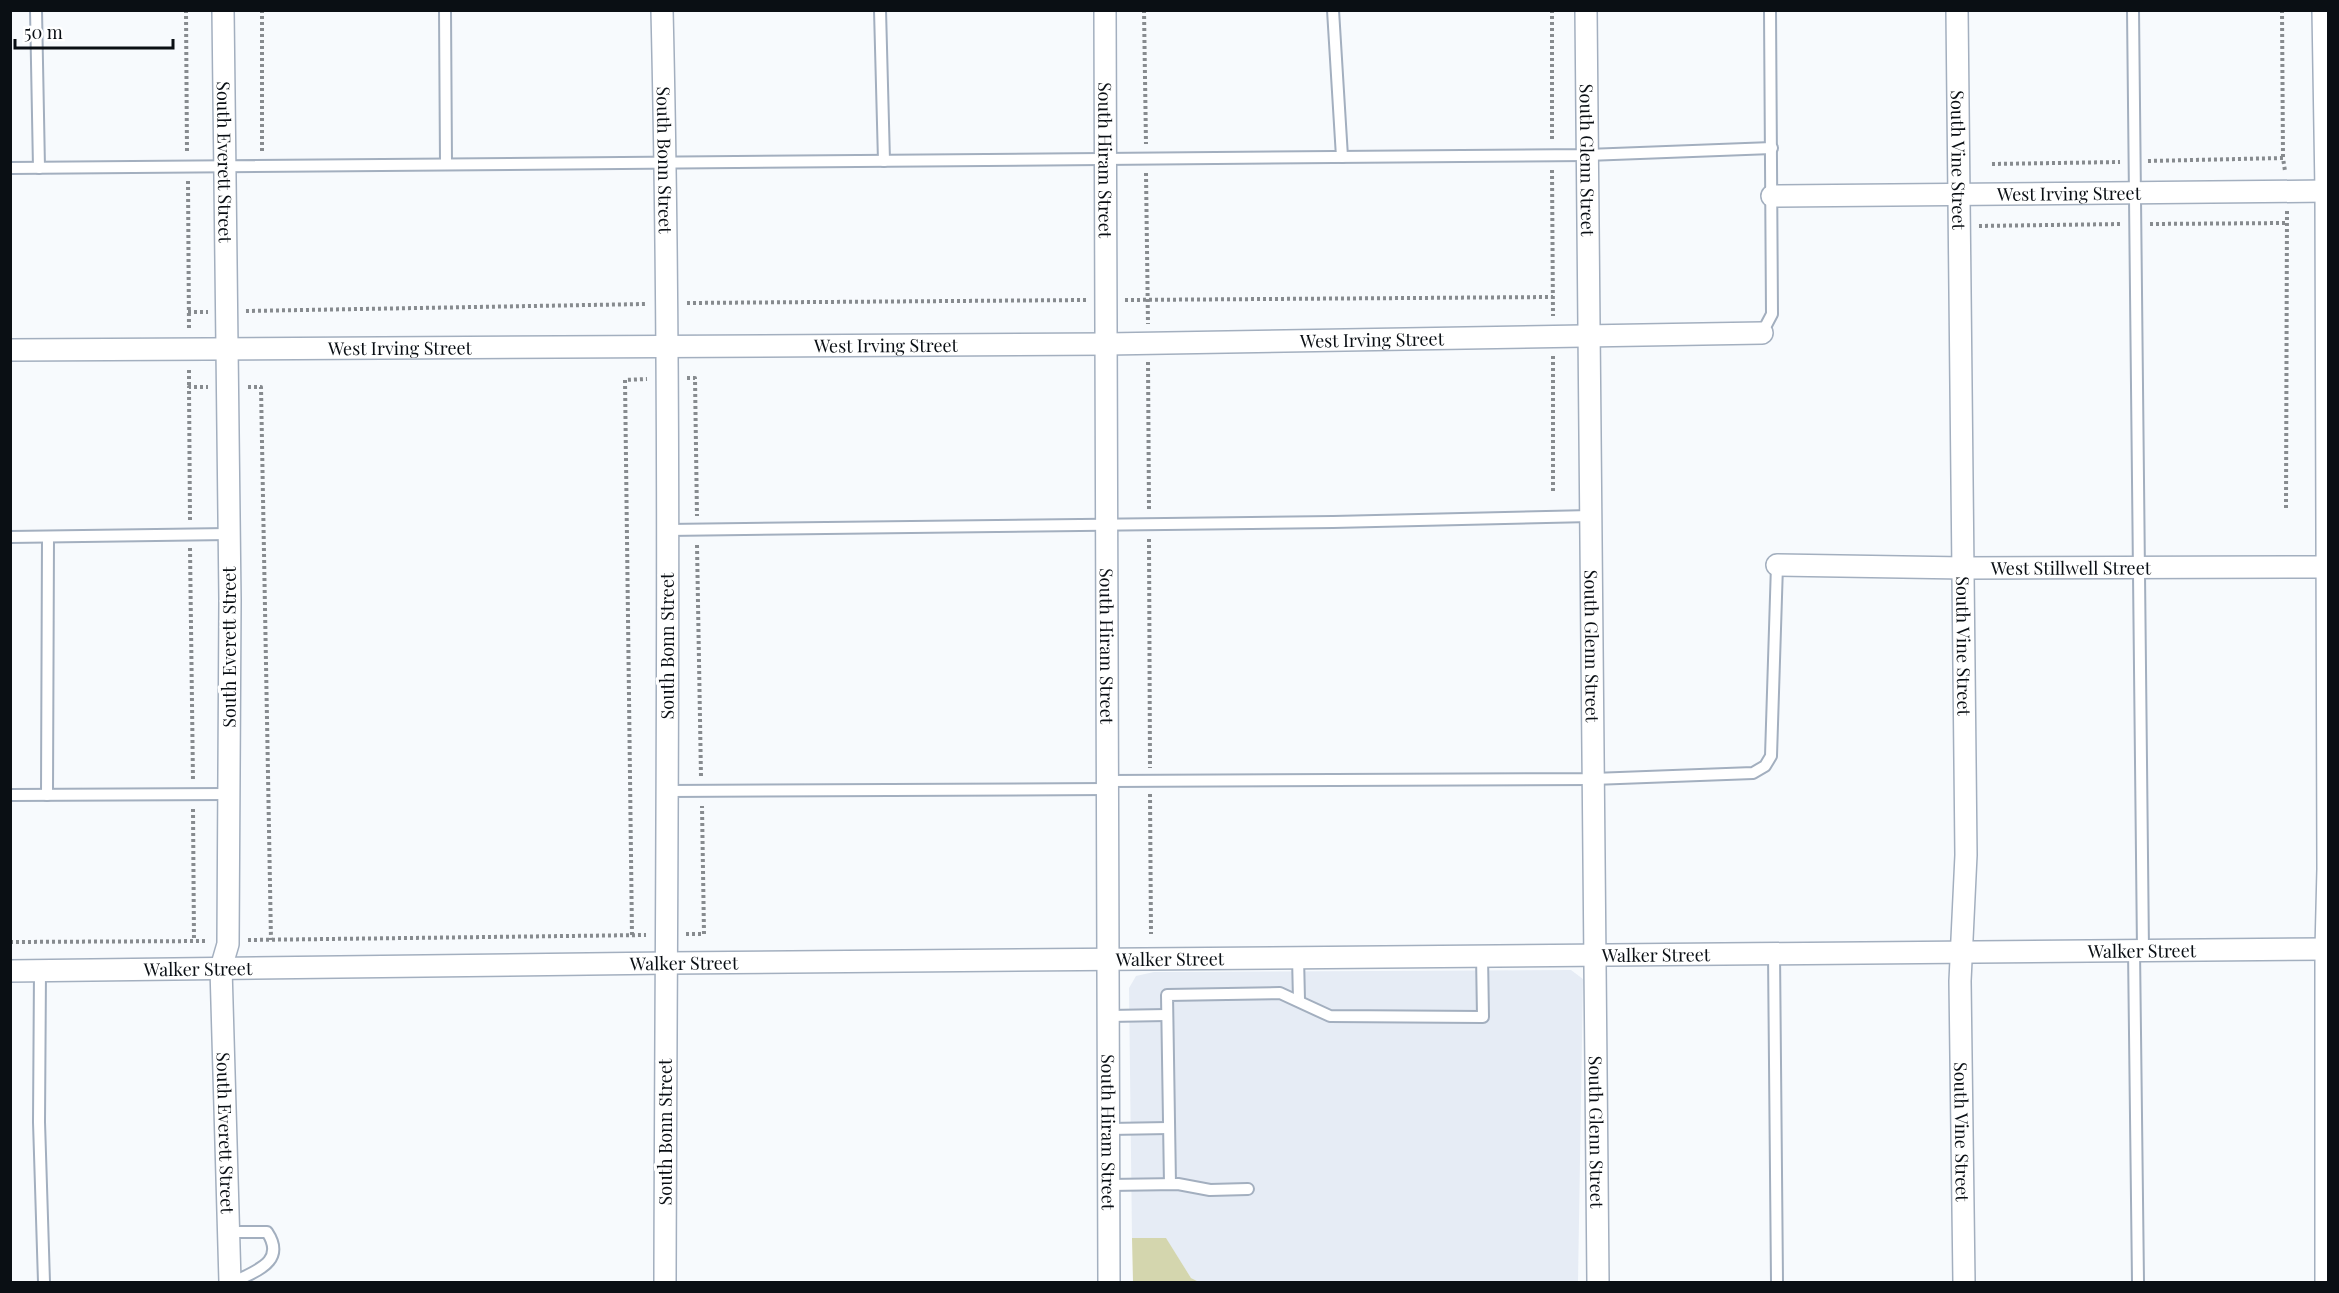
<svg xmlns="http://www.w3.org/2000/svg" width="2339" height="1293" font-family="'Playfair Display',serif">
	<rect width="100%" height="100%" fill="#f7fafd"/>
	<!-- built -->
	<polygon fill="#e6ecf5" points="1571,970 1583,979 1578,1282 1199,1282 1191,1278 1166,1239 1132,1238 1129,988 1136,976 1154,972"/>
	<!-- green -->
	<polygon fill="#d4d6ae" points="1132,1238 1166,1238 1191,1278 1199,1282 1133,1282"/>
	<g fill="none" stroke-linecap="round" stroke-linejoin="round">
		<defs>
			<g id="service">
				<polyline points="36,10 39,168"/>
				<polyline points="445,10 446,164"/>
				<polyline points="880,10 884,161"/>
				<polyline points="1333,10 1342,157"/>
				<polyline points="2133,10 2143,950"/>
				<polyline points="10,168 1587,155 1772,148"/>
				<polyline points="1762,333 1772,314 1770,10"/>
				<polyline points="667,530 1333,522 1591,516"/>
				<polyline points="10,537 229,534"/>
				<polyline points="1108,781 1593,779 1753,773 1765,766 1771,756 1777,565"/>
				<polyline points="667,791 1108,789"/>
				<polyline points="10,795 228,794"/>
				<polyline points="47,795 48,537"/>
				<polyline points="2134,950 2138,1282"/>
				<polyline points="1774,953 1777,1282"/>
				<polyline points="1298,957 1299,1000"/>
				<polyline points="40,971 39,1122 44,1282"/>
				<polyline points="1109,1016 1167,1015"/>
				<polyline points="1109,1129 1169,1128"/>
				<polyline points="1170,1184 1167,995 1280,993 1330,1016 1483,1017 1482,955"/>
				<polyline points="1109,1185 1178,1184 1210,1190 1248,1189"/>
				<path d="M228,1232H267C287,1262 255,1271 234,1282"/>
			</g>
			<g id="minor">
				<path id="s1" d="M223,10L230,600L228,944L221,968L230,1282"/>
				<path id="s2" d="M662,10C672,434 666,859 665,1282"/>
				<path id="s3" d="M1105,10L1109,1282"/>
				<path id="s4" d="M1586,10L1598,1282"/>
				<path id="s5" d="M1957,10L1966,855L1960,981L1964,1282"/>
				<polyline points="2323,10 2326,191 2328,869 2326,949 2326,1282"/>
				<path id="s6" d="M1772,196L2328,191"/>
				<path id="s7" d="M10,350L1107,344L1762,333"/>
				<path id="s8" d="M1777,565L1964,568L2328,567"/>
				<path id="s9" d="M10,971L668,963L2328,949"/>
			</g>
		</defs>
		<!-- service casing -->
		<use href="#service" stroke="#a3afbf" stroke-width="14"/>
		<!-- minor casing -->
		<use href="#minor" stroke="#a3afbf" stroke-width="24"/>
		<!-- path -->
		<g stroke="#878b8f" stroke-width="4" stroke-dasharray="3 3" stroke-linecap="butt">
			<polyline points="186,10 187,152"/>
			<polyline points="262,10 262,151"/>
			<polyline points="1144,10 1146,144"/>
			<polyline points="1552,10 1552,142"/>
			<polyline points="2282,10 2283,158"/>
			<polyline points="2148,161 2283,158 2285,171"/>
			<polyline points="1992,164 2120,162"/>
			<polyline points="1552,170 1553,316"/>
			<polyline points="1146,173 1148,324"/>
			<polyline points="188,181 189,329"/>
			<polyline points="2150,224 2287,223"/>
			<polyline points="1979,226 2122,224"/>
			<polyline points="1125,300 1553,297"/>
			<polyline points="687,303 1087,300"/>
			<polyline points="246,311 646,304"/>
			<polyline points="188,312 208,312"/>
			<polyline points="1553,356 1553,492"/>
			<polyline points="1148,362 1149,510"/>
			<polyline points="189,370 189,387"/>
			<polyline points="687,378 695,378 697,516"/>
			<polyline points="248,387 261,387 271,940"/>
			<polyline points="2286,508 2287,211"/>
			<polyline points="190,520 189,387 208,387"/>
			<polyline points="1149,539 1150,768"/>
			<polyline points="697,545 701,777"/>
			<polyline points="190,548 193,781"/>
			<polyline points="1150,794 1151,934"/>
			<polyline points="193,809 194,941"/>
			<polyline points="686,934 704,934 702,806"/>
			<polyline points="632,935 625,380 647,379"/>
			<polyline points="248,940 646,935"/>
			<polyline points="10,942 208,941"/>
		</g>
		<!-- service -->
		<use href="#service" stroke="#fff" stroke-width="10"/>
		<!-- minor -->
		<use href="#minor" stroke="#fff" stroke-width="21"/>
	</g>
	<g text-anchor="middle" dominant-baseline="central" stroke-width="6" stroke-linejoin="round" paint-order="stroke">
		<!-- street labels -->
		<g font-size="18" fill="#0a0f14" stroke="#fff">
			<text stroke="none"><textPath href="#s1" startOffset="152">South Everett Street</textPath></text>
			<text stroke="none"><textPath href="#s2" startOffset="150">South Bonn Street</textPath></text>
			<text stroke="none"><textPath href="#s3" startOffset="150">South Hiram Street</textPath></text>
			<text stroke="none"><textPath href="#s4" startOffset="150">South Glenn Street</textPath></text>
			<text stroke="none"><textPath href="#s5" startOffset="150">South Vine Street</textPath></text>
			<text stroke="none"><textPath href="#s6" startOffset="297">West Irving Street</textPath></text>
			<text stroke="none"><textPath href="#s7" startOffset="1362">West Irving Street</textPath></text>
			<text stroke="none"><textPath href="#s7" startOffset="876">West Irving Street</textPath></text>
			<text stroke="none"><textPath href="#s7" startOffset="390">West Irving Street</textPath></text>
			<text stroke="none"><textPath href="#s8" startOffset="294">West Stillwell Street</textPath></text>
			<text transform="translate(667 646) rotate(-90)">South Bonn Street</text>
			<text stroke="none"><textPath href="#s3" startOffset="636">South Hiram Street</textPath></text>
			<text transform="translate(229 647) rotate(-90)">South Everett Street</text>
			<text stroke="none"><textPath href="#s4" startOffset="636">South Glenn Street</textPath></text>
			<text stroke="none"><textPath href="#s5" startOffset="636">South Vine Street</textPath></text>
			<text stroke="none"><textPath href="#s9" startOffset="2132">Walker Street</textPath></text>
			<text stroke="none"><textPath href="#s9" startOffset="1646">Walker Street</textPath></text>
			<text stroke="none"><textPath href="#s9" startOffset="1160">Walker Street</textPath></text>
			<text stroke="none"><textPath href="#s9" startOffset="674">Walker Street</textPath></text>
			<text stroke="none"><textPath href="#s9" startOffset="188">Walker Street</textPath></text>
			<text stroke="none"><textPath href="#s1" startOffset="1124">South Everett Street</textPath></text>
			<text transform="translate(665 1132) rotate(-90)">South Bonn Street</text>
			<text stroke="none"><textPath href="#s3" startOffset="1122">South Hiram Street</textPath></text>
			<text stroke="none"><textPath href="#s4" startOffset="1122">South Glenn Street</textPath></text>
			<text stroke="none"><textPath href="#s5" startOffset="1122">South Vine Street</textPath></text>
		</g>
	</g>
	<!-- border -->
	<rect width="2339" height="1293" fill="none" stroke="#0a0f14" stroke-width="24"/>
	<!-- scale -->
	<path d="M15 39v9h158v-9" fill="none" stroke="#0a0f14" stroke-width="3"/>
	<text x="24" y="39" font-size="18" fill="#0a0f14" stroke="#ffffff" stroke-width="4.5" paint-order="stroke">50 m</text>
</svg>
